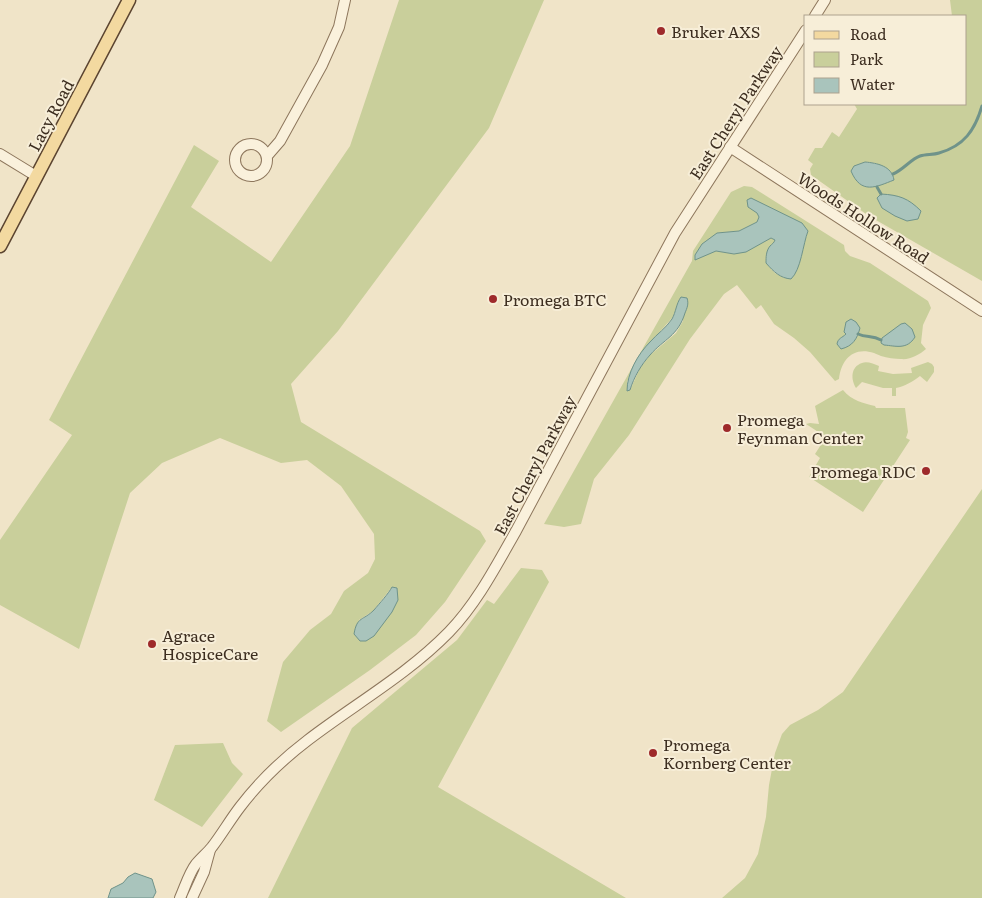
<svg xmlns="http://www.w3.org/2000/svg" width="982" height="898" font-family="Literata,serif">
	<rect width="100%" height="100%" fill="#f0e4c8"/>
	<!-- green -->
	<g fill="#c9cf9b" fill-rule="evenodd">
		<path d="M399,0H544L489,128L338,331L291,384L301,422L480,531L486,541L445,602L416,635L370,670L281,732L267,721L283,662L310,630L331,614L344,591L368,573L375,559L374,534L341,486L307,460L281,463L220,438L162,463L130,493L79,649L0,605V540L72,435L49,420L194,145L219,161L191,207L271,262L350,146ZM392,587L360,641L359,620L373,611Z"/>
		<path d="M950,0H982V281L869,216L811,175L810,169L813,164L808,160L815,148H822L832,132L839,137L857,109L854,104H966V16H952ZM865,162L875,163L894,180L890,181L855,166Z"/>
		<path d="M744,186L752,187L844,245L845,251L850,256L870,263L928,301L931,308L923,325L921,343L926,349C919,355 910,360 901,359C895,359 887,358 881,356C879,355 876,354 874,353C853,346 841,360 839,379L835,381L810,352L794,338L774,324L761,305L756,309L737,285L724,294L690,339L629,435L594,479L581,524L564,527L544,524L692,261L693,251L731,192ZM757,213L808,231L804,241L802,254L785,278L775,273L766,263C766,257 766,251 771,246C775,241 772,247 775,240L771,238L734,254L716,251L717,233L739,231L757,222L759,217ZM679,301L683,321L676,333L650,355L640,368L630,390L627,382L634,366L641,353L673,317Z"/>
		<path d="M928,362L932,364L934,367V372L927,382L920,376C912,382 905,386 896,388V396H892V388H883L862,382L856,388C851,380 850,367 862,363C867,361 874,364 879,366L878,371L893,374L912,373L911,368Z"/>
		<path d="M843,390C852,401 863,403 875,406L876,408H905L908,432L906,438L910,440L863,512L809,477L820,458L815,454L826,437L806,424L810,423L819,424L815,406Z"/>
		<polygon points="982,489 982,898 722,898 745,878 758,854 766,817 769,785 775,753 782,734 790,725 818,710 843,692"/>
		<polygon points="521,568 542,570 549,582 438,787 626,898 268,898 352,728 457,640 487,600 494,604"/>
		<polygon points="223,743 232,763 243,774 202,827 154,800 175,745"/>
	</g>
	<!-- water -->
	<g fill="#a9c4bc" stroke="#6f938a">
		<path d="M865,162C877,163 892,166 894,180C876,187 861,195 851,171L854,166Z"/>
		<path d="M881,194C899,195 908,198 921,211L918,219L907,221L895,216L882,208L877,198Z"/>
		<path d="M751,198L802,223L808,231C803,244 801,270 791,279C780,278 774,272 766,263C766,257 766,251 770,246C772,244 774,243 775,240L771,238L746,252L734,254L716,251L695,260V255L702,244L717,233L739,231L757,222L759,217L757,213L748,207L747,200Z"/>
		<path d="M681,297L687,298C689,304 687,308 685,313C678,336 664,339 650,355C641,365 634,377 630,390L627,391C627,373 638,354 650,342C657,334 666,328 672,319C676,312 676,304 681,297Z"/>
		<path d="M851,319L856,322L860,328C857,339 853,346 841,349L837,344C838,338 842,338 846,334L844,332L846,322Z"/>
		<path d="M905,323L912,329L915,337C907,350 896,346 884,345L881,343L882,338L901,324Z"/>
		<path d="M392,587L397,588L398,600L392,612L374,636L366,641H360L354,634C357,616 363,621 374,610C379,604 389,593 392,587Z"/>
		<polygon points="135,873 152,879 156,892 153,898 108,898 111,889 123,883 128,877"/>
	</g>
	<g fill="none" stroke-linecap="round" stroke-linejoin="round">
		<!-- stream -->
		<g stroke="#6f938a" stroke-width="3">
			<path d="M893,174C903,170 911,159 920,156C926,154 933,155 939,153C964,146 975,130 982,106"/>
			<polyline points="877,187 881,194"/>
			<path d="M858,334C867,338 872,335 881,340"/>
		</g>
		<defs>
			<g id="minor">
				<polyline points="815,16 825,0"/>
				<circle cx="251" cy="160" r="16"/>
				<polyline points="730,147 982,311"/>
				<polyline points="0,154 36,176"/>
				<polyline points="267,156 280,141 322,65 339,27 345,0"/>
				<path d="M180,898C185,887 189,873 196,864C201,858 207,853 212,847C222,834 230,820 240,807C259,782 283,759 308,740C355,704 407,675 449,632C477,603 496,566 516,531L675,233L806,30"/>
				<polyline points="192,898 204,872 210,850"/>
			</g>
			<polyline id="major" points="0,246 129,0"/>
		</defs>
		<!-- minor casing -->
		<use href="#minor" stroke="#8d765c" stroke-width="12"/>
		<!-- major casing -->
		<use href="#major" stroke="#5b4430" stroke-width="15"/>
		<!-- minor -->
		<use href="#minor" stroke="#faf1dc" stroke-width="10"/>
		<!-- major -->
		<use href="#major" stroke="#f3d9a0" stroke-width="12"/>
	</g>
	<!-- markers -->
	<g fill="#9e2a2b" stroke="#f7eed8" stroke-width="2">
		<circle cx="661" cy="31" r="5"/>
		<circle cx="493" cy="299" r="5"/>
		<circle cx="727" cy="428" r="5"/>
		<circle cx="926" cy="471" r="5"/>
		<circle cx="152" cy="644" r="5"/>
		<circle cx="653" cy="753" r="5"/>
	</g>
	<g text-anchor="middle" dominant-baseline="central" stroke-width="4" stroke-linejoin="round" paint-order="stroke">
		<!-- poi labels -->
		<g font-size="16" fill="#3d2e20" stroke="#f7eed8" text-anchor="start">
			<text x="671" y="31">Bruker AXS</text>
			<text x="503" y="299">Promega BTC</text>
			<text x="737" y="419">Promega<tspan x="737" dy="18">Feynman Center</tspan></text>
			<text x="916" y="471" text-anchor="end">Promega RDC</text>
			<text x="162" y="635">Agrace<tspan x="162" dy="18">HospiceCare</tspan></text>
			<text x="663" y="744">Promega<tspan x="663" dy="18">Kornberg Center</tspan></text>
		</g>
		<!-- street labels -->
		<g font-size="16" fill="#3d2e20" stroke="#f7eed8">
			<text transform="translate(735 112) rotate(-57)">East Cheryl Parkway</text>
			<text transform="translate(50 115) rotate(-62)">Lacy Road</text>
			<text transform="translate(864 217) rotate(33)">Woods Hollow Road</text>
			<text transform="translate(534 465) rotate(-62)">East Cheryl Parkway</text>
		</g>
	</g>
	<!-- legend -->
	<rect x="804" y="15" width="162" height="90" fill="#f7eed8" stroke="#ada18e"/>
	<rect x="814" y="31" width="25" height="8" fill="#f3d9a0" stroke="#ada18e"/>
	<text x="850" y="40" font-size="15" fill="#3d2e20">Road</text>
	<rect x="814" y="52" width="25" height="15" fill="#c9cf9b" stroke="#ada18e"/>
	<text x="850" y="65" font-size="15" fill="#3d2e20">Park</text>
	<rect x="814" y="78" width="25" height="15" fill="#a9c4bc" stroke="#ada18e"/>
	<text x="850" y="90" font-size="15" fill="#3d2e20">Water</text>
</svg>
